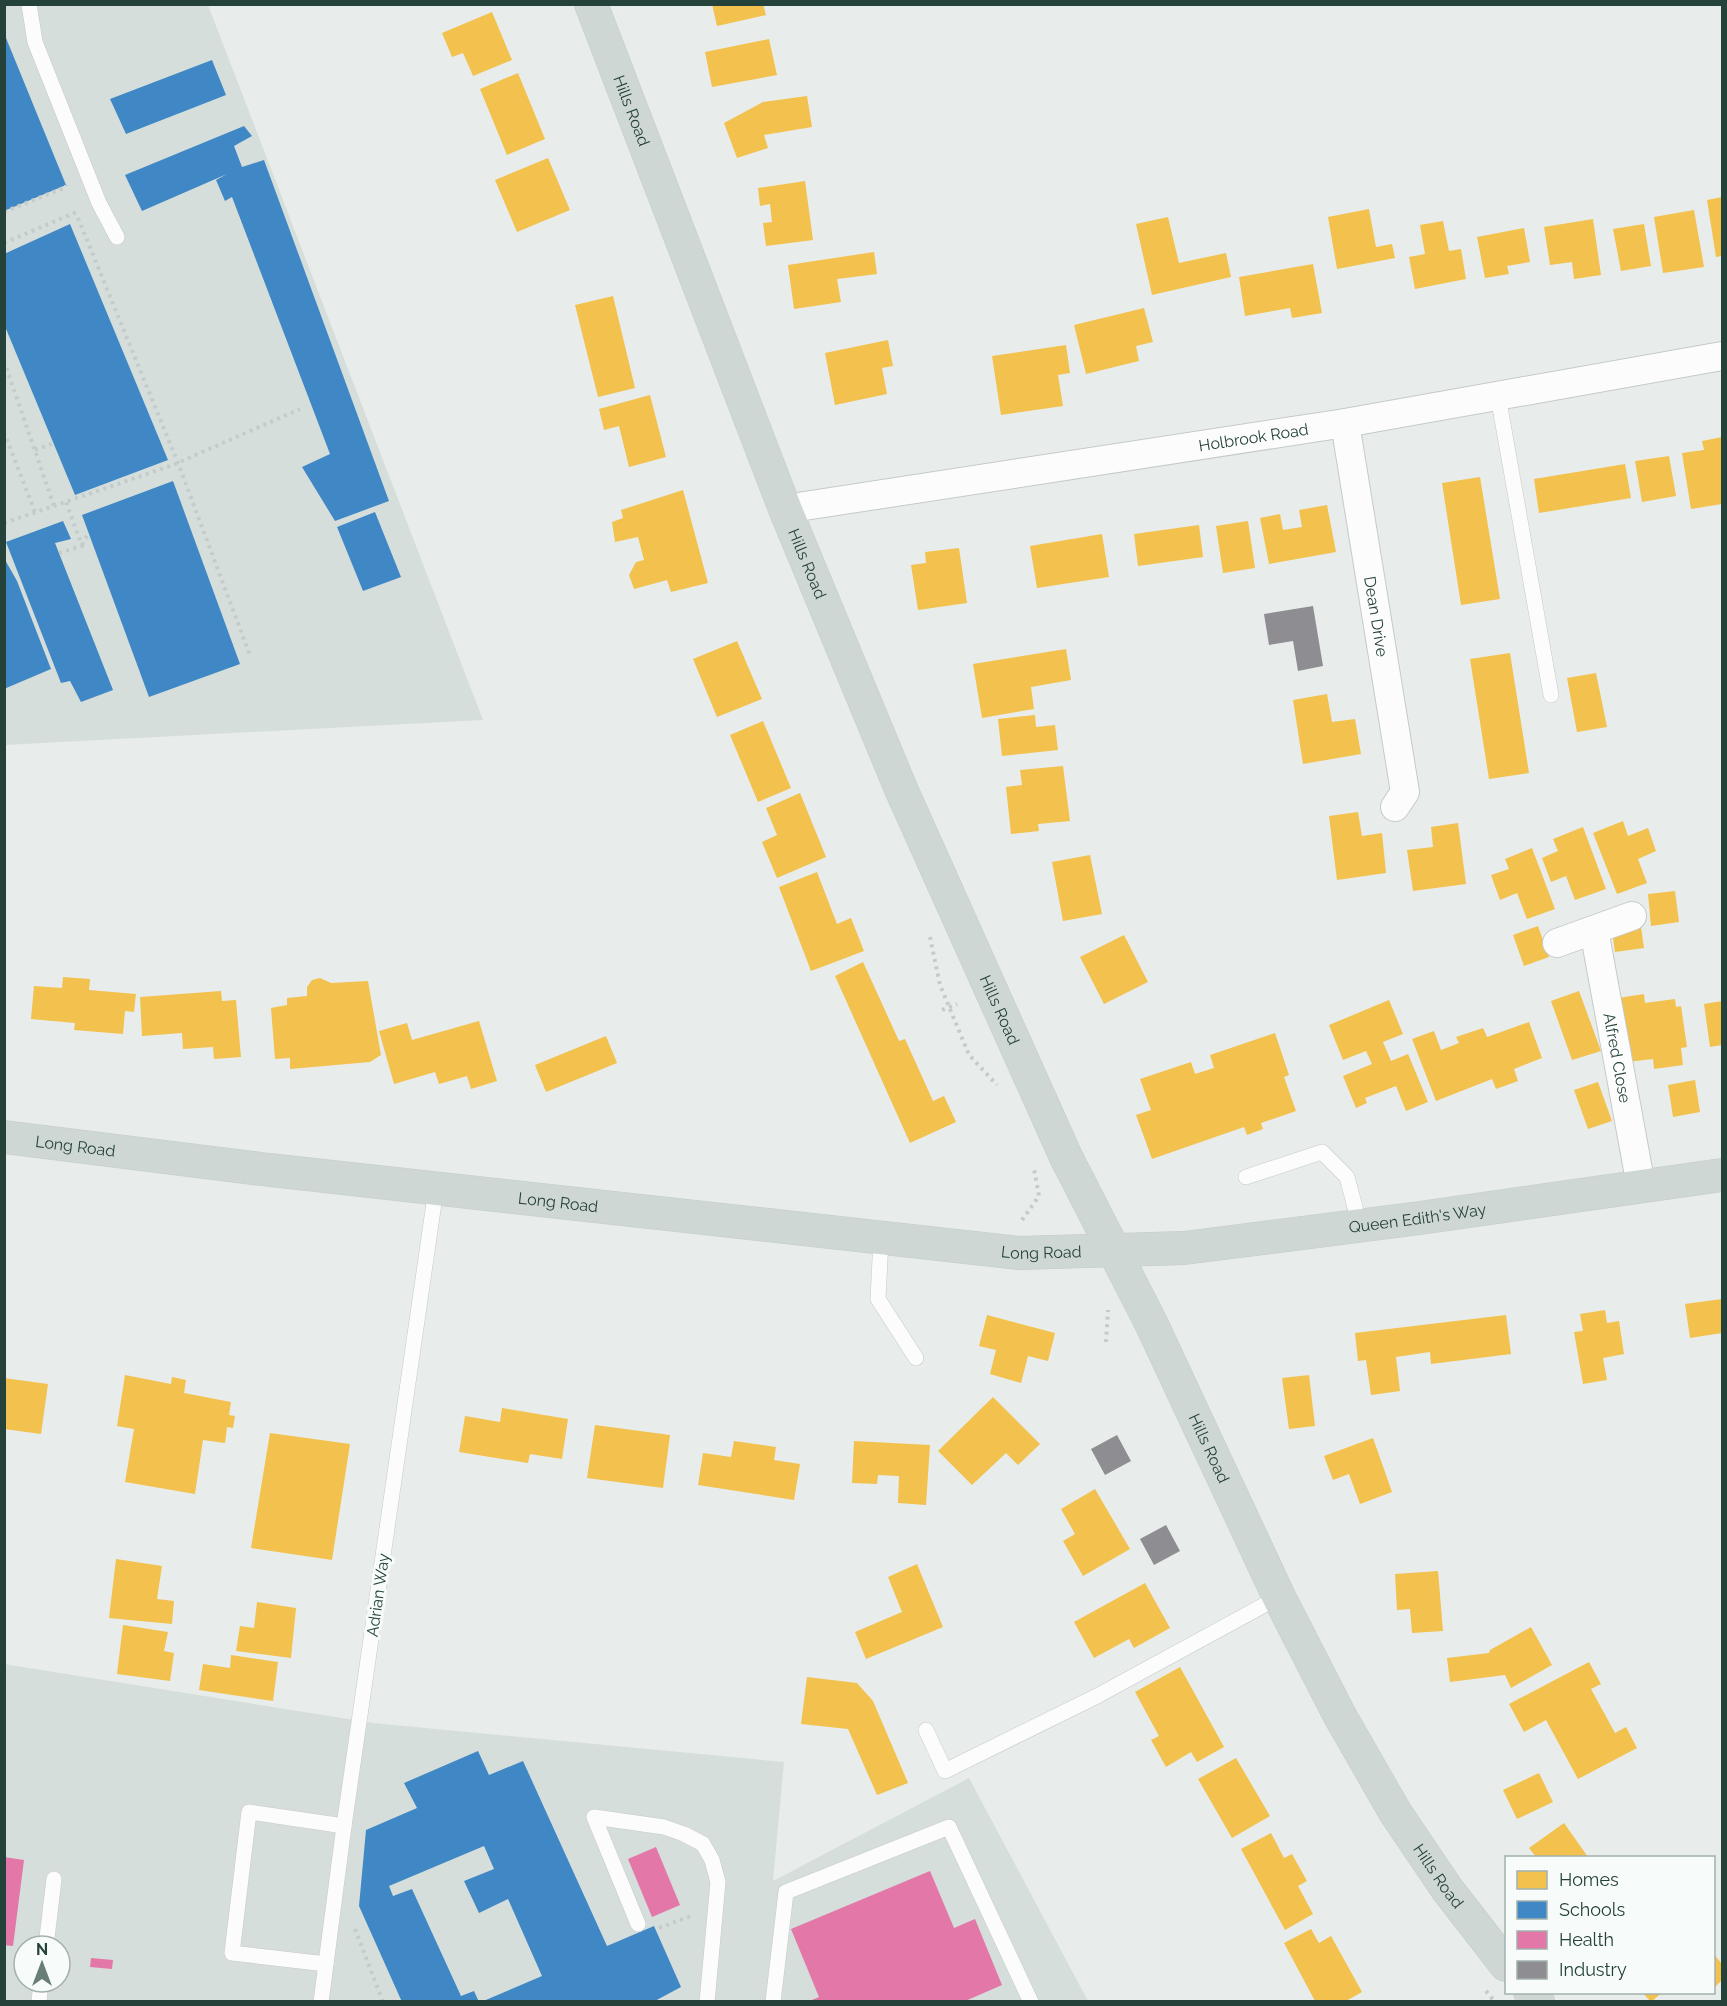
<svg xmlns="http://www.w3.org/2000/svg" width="1727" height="2006" font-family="Raleway,sans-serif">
	<rect width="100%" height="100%" fill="#e8edeb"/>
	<!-- built -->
	<g fill="#d6dedb" fill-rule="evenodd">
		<polygon points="5,5 208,5 483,720 5,745"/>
		<path d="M4,1664L373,1723L784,1762L773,1881L969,1778L1088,2001H5ZM24,1946H60V1982H24Z"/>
	</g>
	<!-- homes -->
	<g fill="#f2c14e">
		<polygon points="712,4 763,4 766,15 717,26"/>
		<polygon points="492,12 512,60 473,76 463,53 452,57 442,33"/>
		<polygon points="769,39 777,75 712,87 705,52"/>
		<polygon points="518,73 545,139 507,155 480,89"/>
		<polygon points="807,96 812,127 764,135 768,148 737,158 724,123 763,102"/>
		<polygon points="548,158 570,210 517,232 495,180"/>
		<polygon points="805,181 813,240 766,246 763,223 772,222 770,204 760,206 758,188"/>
		<polygon points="1722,197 1722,256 1716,257 1707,200"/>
		<polygon points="1369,209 1376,247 1392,244 1395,258 1337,269 1328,217"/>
		<polygon points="1694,210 1704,267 1663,273 1654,217"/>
		<polygon points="1168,217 1179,263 1226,253 1231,277 1152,295 1136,224"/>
		<polygon points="1593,219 1601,275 1574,279 1572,262 1550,265 1544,227"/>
		<polygon points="1443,221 1449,251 1461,249 1466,279 1415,289 1409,257 1425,254 1420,225"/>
		<polygon points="1644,224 1651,266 1621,271 1613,229"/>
		<polygon points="1524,228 1530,262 1507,266 1509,274 1485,278 1477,237"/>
		<polygon points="874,252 877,274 837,279 841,302 794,309 788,265"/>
		<polygon points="1313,264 1322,313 1292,318 1290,308 1245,316 1239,277"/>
		<polygon points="613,296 635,388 598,397 575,305"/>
		<polygon points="1144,308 1153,342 1136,346 1139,361 1086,374 1074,325"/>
		<polygon points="888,340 893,366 882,368 887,394 835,405 825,353"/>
		<polygon points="1066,345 1070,373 1058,375 1063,406 1001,415 992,356"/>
		<polygon points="650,395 666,457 629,467 619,426 604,430 599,409"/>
		<polygon points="1722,437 1722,504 1691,509 1682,453 1704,450 1702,441"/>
		<polygon points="1669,456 1676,496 1642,502 1635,461"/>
		<polygon points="1625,464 1631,498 1539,513 1534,479"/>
		<polygon points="1480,477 1500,599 1461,605 1442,483"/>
		<polygon points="683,490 708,583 671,592 667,580 634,589 629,575 636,562 644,560 638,537 615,542 612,522 623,518 621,510"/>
		<polygon points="1327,505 1336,552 1269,564 1260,518 1280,514 1283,530 1302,527 1299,510"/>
		<polygon points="1248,521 1255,568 1223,573 1216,526"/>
		<polygon points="1199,525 1203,557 1138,566 1134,534"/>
		<polygon points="1102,534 1109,577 1037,588 1030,546"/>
		<polygon points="959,548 967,603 918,610 911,565 926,563 925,552"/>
		<polygon points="737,641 762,699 717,717 693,659"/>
		<polygon points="1066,649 1071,680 1031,687 1034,709 982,718 973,664"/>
		<polygon points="1510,653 1529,773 1489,779 1470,659"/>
		<polygon points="1596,673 1607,727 1577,732 1567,678"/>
		<polygon points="1327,694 1332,722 1355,719 1361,754 1303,764 1293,700"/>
		<polygon points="1035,715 1036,727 1055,725 1058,750 1002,756 998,719"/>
		<polygon points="763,721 791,788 758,802 730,735"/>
		<polygon points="1063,766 1070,821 1038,824 1039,831 1011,834 1006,787 1022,785 1020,770"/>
		<polygon points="800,793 826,857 777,878 762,842 777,835 766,808"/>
		<polygon points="1358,812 1362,836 1382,833 1386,873 1337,880 1329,816"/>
		<polygon points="1623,821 1628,836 1648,828 1656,851 1638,859 1647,883 1617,894 1593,833"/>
		<polygon points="1458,823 1466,884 1413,891 1407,850 1433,847 1431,827"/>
		<polygon points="1583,827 1606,889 1575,900 1566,876 1551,882 1542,858 1558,851 1553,839"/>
		<polygon points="1532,848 1555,909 1527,919 1517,893 1500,900 1491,875 1509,869 1505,859"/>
		<polygon points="1090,855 1102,914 1063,921 1052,862"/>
		<polygon points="817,872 837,924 851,918 864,951 811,971 779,887"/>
		<polygon points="1675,891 1679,922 1651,926 1648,894"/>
		<polygon points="1538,926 1549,957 1524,966 1513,935"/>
		<polygon points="1641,927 1644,948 1615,952 1612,931"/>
		<polygon points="1124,935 1148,982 1104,1004 1080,957"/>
		<polygon points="863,962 899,1041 905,1039 933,1101 944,1096 956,1122 910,1143 835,976"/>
		<polygon points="63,977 90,979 89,990 136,994 134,1012 125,1011 123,1034 74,1030 75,1023 31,1019 34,986 62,988"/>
		<polygon points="320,978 331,983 368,981 381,1055 370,1062 290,1069 290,1058 275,1059 271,1008 287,1005 287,998 307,996 307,987 312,980"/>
		<polygon points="221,991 222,1001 236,1000 241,1057 214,1059 213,1047 183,1049 182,1033 142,1036 140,997"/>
		<polygon points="1579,991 1601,1051 1572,1060 1551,1001"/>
		<polygon points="1644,994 1645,1003 1675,999 1676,1007 1681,1006 1687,1047 1681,1048 1683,1065 1654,1069 1653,1059 1627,1062 1618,998"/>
		<polygon points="1389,1000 1403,1034 1383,1042 1391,1061 1408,1054 1428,1102 1406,1111 1396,1086 1365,1098 1367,1103 1356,1108 1343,1076 1372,1064 1366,1051 1343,1060 1329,1025"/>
		<polygon points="1722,1001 1722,1045 1710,1047 1704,1004"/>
		<polygon points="479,1021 497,1081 471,1089 467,1076 439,1084 435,1072 394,1084 379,1031 407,1023 412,1040"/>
		<polygon points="1529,1022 1542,1058 1514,1069 1518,1081 1496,1089 1492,1079 1436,1101 1412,1039 1434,1031 1441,1050 1459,1043 1456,1037 1483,1028 1487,1037"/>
		<polygon points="1275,1033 1289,1075 1284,1077 1296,1111 1261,1123 1263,1129 1247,1135 1244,1127 1152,1159 1136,1115 1151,1110 1140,1079 1191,1062 1195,1074 1214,1068 1210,1055"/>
		<polygon points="606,1036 617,1063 546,1092 535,1065"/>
		<polygon points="1695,1080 1700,1112 1673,1117 1668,1085"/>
		<polygon points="1598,1082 1612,1121 1588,1129 1574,1090"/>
		<polygon points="1722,1299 1722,1333 1690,1338 1685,1304"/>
		<polygon points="1605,1310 1607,1323 1619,1321 1624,1354 1603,1358 1607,1380 1583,1384 1574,1332 1583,1331 1580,1314"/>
		<polygon points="987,1315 1055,1333 1048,1361 1028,1356 1021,1383 990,1374 996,1350 979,1346"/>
		<polygon points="1506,1315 1511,1354 1431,1364 1430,1352 1396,1357 1400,1391 1371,1395 1366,1360 1358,1361 1355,1333"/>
		<polygon points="125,1375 171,1384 172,1377 186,1380 184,1393 231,1402 229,1415 235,1416 233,1428 227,1427 225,1443 203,1440 195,1494 125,1482 134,1429 117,1426"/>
		<polygon points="1309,1375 1315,1426 1289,1429 1282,1378"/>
		<polygon points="4,1378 48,1384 41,1434 4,1429"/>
		<polygon points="993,1397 1040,1444 1018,1465 1006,1453 972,1485 938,1451"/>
		<polygon points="502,1408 568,1419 562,1459 530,1454 528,1463 459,1452 465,1416 500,1422"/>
		<polygon points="595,1425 670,1435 663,1488 587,1478"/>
		<polygon points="270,1433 350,1444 332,1560 251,1548"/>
		<polygon points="1373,1438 1392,1492 1360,1504 1349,1474 1333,1480 1324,1456"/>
		<polygon points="734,1441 776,1447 774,1460 800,1464 794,1500 698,1485 703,1453 731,1457"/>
		<polygon points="854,1441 930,1445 926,1505 898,1503 899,1476 878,1475 877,1484 852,1483"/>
		<polygon points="1095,1489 1130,1549 1083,1576 1063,1541 1075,1534 1061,1509"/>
		<polygon points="116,1559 162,1566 157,1599 174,1601 172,1624 109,1618"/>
		<polygon points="917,1564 943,1627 866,1659 855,1632 902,1612 888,1577"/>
		<polygon points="1438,1571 1443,1631 1412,1633 1410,1609 1397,1610 1395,1574"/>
		<polygon points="1145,1583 1170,1628 1134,1648 1129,1639 1094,1658 1074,1622"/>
		<polygon points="257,1602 296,1608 291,1658 236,1651 240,1626 254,1628"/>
		<polygon points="123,1625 168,1632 164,1651 174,1653 170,1681 117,1674"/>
		<polygon points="1531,1627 1552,1665 1511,1688 1505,1675 1450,1682 1447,1658 1489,1653 1490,1650"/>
		<polygon points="231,1655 278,1662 273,1701 199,1690 203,1664 230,1668"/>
		<polygon points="1589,1662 1601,1684 1591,1689 1615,1733 1626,1727 1637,1748 1578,1779 1546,1720 1524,1732 1509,1704"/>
		<polygon points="1180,1667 1224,1747 1197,1762 1191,1752 1166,1767 1151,1740 1159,1736 1135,1692"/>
		<polygon points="807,1677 857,1683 873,1701 908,1783 877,1795 848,1729 801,1724"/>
		<polygon points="1236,1758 1270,1816 1232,1838 1198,1779"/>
		<polygon points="1539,1773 1553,1802 1517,1819 1503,1790"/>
		<polygon points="1564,1823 1588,1857 1536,1857 1529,1848"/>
		<polygon points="1271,1833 1284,1858 1292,1854 1307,1881 1298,1886 1313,1914 1285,1930 1241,1849"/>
		<polygon points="1311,1929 1319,1943 1331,1936 1362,1992 1346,2001 1315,2001 1284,1943"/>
		<polygon points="1714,1954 1722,1964 1722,1980 1714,1988"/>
		<polygon points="1642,1992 1663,1992 1652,2001 1650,2001"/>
	</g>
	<!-- schools -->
	<g fill="#3f88c5">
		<polygon points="4,33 66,185 4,211"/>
		<polygon points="212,60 226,95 126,134 110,99"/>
		<polygon points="244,126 252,136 234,146 242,167 264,160 389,501 335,521 302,467 330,454 232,197 225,201 216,180 227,174 142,211 125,175"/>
		<polygon points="70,224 168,460 75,495 4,324 4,254"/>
		<polygon points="173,481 240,664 149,697 82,515"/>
		<polygon points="375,512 401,577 363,591 337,527"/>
		<polygon points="63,521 71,539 55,543 113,690 81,702 70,681 61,683 6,542"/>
		<polygon points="4,558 17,581 51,669 4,689"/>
		<polygon points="478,1751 489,1775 523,1761 607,1946 654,1926 681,1987 653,2002 481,2002 542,1976 508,1899 479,1913 464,1881 494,1869 484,1846 389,1886 393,1896 412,1889 461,1996 474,1991 479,2002 402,2002 359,1906 366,1830 417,1808 404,1783"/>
	</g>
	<!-- health -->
	<g fill="#e377a8">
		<polygon points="656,1847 680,1905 652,1917 628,1859"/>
		<polygon points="4,1857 24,1860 13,1946 4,1945"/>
		<polygon points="930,1871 954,1928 975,1919 1002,1985 963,2002 807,2002 819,1997 791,1929"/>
		<polygon points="91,1958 113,1960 112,1969 90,1967"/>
	</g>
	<!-- industry -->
	<g fill="#8d8d92">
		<polygon points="1313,606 1323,666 1298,671 1293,641 1269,645 1264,614"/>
		<polygon points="1117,1435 1131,1461 1105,1475 1091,1449"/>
		<polygon points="1166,1525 1180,1551 1154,1565 1140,1539"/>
	</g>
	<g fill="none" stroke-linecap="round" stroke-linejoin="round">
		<defs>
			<g id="service">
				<polyline points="29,4 35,42 99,203 117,237"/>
				<polyline points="1498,396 1551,695"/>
				<polyline points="1246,1177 1322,1152 1347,1177 1360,1226"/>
				<polyline points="881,1239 878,1299 916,1358"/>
				<polyline points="926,1730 945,1771 1097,1696 1279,1597"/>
				<polyline points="638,1924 594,1817 664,1827 684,1834 703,1844 712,1860 718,1882 707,2002"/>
				<polyline points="46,1946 54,1879"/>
				<polyline points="326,1964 232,1953 249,1812 344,1826"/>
				<polyline points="39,2002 41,1982"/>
				<polyline points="321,2002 344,1826 436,1189"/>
				<polyline points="773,2002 786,1892 949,1827 1031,2002"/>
			</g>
			<g id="minor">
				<path id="s1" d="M1345,423L1405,792L1395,807"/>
				<path id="s2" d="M785,509L1345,423L1722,356"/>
				<path id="s3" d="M1594,930L1641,1186"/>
				<polyline points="1557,943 1632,916"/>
			</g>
			<g id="primary">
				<path id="s4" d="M591,4L785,509L901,789L1066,1157L1151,1323L1279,1597L1340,1716L1395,1812L1447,1889L1506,1965"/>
				<path id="s5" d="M4,1137L261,1169L1020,1253L1184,1248L1420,1218L1722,1175"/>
				<polyline points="1530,1992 1538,2002"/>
			</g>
		</defs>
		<!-- service casing -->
		<use href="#service" stroke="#c5cac8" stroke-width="16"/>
		<!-- minor casing -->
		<use href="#minor" stroke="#c5cac8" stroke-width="30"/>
		<!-- primary casing -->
		<use href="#primary" stroke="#c3ccc9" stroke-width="34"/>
		<!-- path -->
		<g stroke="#c3ccca" stroke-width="4" stroke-dasharray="3 4.5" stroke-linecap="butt">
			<polyline points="4,212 66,187 66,185"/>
			<polyline points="78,218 178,463 251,658"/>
			<polyline points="4,243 79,211"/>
			<polyline points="4,361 54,506"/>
			<polyline points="4,432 35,512"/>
			<polyline points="35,450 54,443"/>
			<polyline points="4,523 173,465 300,409"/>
			<polyline points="82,545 88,534"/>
			<polyline points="59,553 82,546 66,502"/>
			<polyline points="930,937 940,985 969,1055 997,1085"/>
			<polyline points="942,1010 957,1004"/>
			<polyline points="1022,1220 1039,1196 1034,1169"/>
			<polyline points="1106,1342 1108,1310"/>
			<polyline points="659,1928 691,1916"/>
			<polyline points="355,1929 383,2002"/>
			<polyline points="1486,1991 1495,2002"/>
		</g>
		<!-- service -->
		<use href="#service" stroke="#fcfcfc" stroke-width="15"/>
		<!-- minor -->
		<use href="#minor" stroke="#fcfcfc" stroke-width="28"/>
		<!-- primary -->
		<use href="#primary" stroke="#cfd7d5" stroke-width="33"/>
	</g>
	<g text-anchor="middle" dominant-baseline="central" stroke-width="6" stroke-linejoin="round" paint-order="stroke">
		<!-- street labels -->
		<g font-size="16" fill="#24423a" stroke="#f7fbf9">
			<text stroke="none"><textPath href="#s4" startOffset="114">Hills Road</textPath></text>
			<text stroke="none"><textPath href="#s2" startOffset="474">Holbrook Road</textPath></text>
			<text stroke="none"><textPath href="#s4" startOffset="600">Hills Road</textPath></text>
			<text stroke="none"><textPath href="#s1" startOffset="196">Dean Drive</textPath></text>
			<text stroke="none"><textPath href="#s4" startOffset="1086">Hills Road</textPath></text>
			<text stroke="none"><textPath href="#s3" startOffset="130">Alfred Close</textPath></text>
			<text stroke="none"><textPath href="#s5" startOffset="72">Long Road</textPath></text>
			<text stroke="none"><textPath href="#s5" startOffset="558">Long Road</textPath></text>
			<text stroke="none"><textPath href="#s5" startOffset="1422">Queen Edith's Way</textPath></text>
			<text stroke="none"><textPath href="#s5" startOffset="1044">Long Road</textPath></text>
			<text stroke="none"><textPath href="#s4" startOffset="1572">Hills Road</textPath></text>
			<text transform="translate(378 1595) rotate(-82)">Adrian Way</text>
			<text stroke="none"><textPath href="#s4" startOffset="2058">Hills Road</textPath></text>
		</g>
	</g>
	<!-- border -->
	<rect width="1727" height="2006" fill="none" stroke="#24423a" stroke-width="12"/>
	<!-- legend -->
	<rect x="1505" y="1856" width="210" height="138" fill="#f7fbf9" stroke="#a3b1ad" stroke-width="1.5"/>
	<rect x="1517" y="1871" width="30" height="18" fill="#f2c14e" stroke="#a3b1ad" stroke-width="1.5"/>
	<text x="1559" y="1886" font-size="18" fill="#24423a">Homes</text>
	<rect x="1517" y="1901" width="30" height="18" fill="#3f88c5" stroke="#a3b1ad" stroke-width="1.5"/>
	<text x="1559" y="1916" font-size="18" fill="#24423a">Schools</text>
	<rect x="1517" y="1931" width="30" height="18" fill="#e377a8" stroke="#a3b1ad" stroke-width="1.5"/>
	<text x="1559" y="1946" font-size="18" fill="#24423a">Health</text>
	<rect x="1517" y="1961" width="30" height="18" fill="#8d8d92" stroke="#a3b1ad" stroke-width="1.5"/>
	<text x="1559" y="1976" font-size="18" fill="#24423a">Industry</text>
	<!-- north arrow -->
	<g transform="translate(42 1964)"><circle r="28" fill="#f7fbf9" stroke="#a3b1ad" stroke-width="1.5"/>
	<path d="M0-4.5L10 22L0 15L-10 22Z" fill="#697e78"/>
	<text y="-9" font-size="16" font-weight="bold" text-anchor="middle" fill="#24423a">N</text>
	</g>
</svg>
